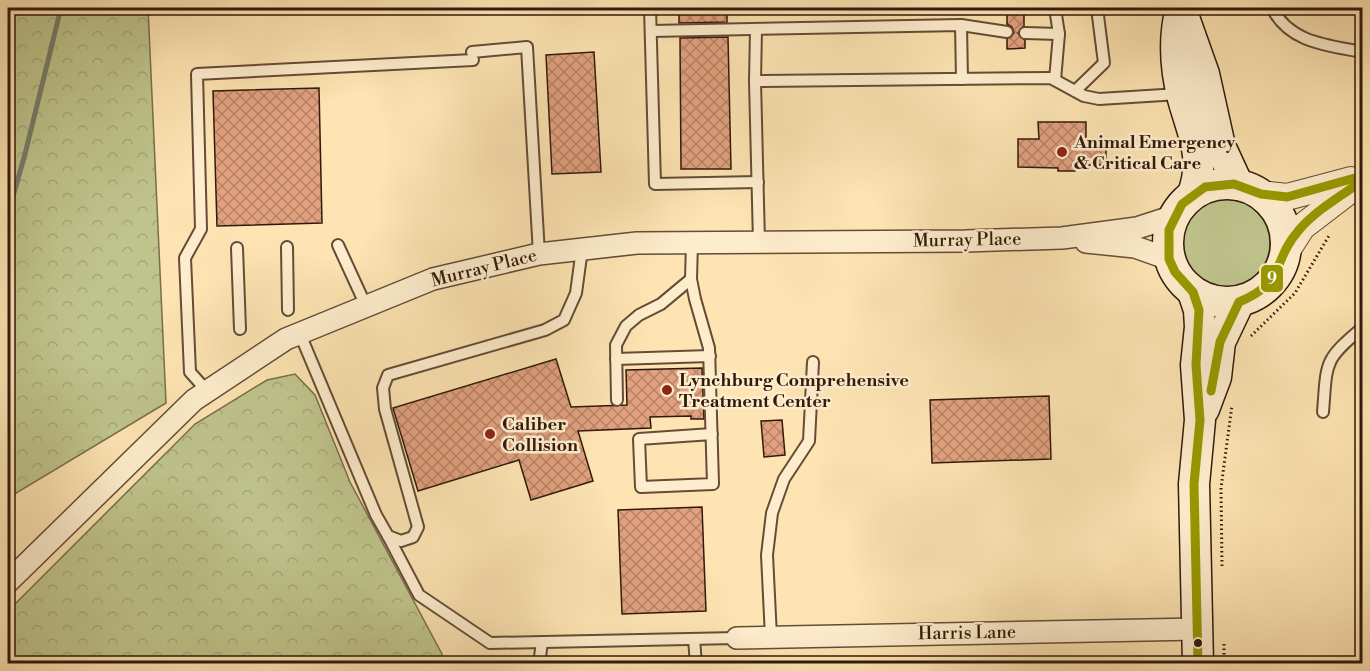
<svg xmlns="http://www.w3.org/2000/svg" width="1370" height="671" font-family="'Libre Bodoni',serif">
	<defs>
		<pattern id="forest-crowns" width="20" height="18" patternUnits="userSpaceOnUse" patternTransform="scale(1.5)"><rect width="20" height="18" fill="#bfc48c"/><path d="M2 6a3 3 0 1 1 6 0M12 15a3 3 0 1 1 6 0" fill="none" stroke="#a5a878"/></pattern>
		<pattern id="building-cross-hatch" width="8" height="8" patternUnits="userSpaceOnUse" patternTransform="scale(1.5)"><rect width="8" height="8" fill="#e1a17e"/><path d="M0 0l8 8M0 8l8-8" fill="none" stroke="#b78266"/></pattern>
	</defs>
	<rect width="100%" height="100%" fill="#fde4b2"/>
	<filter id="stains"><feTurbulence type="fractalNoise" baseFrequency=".00333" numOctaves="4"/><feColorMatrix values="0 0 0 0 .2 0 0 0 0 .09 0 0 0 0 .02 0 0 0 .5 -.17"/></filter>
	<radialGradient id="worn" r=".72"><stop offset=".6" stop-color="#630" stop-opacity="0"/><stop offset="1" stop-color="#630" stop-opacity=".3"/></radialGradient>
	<!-- grass -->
	<circle fill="#bfc48c" stroke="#786e4c" stroke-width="1.5" cx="1226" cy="243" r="44"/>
	<!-- forest -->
	<g fill="url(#forest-crowns)" stroke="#786e4c" stroke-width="1.5">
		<polygon points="8,8 148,8 166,403 8,498"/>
		<polygon points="295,374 315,395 350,482 442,654 443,663 8,663 8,611 195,424 267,380"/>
	</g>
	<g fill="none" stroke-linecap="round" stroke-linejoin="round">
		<!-- stream -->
		<polyline stroke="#747d6a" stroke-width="5" points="8,214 25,154 61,8"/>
	</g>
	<!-- building -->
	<g fill="url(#building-cross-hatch)" stroke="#31190c" stroke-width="1.5">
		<polygon points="679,8 727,8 727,22 679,23"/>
		<polygon points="1007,8 1024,8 1024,26 1018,33 1025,40 1025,48 1007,49 1007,39 1014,33 1012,27 1007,24"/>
		<polygon points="728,37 731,169 681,169 680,38"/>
		<polygon points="594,52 601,172 552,174 546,55"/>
		<polygon points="319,88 322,223 217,226 213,91"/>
		<polygon points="1038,122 1086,122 1086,139 1106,139 1106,165 1088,165 1087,168 1075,168 1075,171 1058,171 1058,168 1018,167 1018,139 1039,139"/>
		<polygon points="556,359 571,407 627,405 626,370 702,368 704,419 691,419 691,416 650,417 651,428 578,431 593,481 531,500 519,460 418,491 393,408"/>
		<polygon points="1049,396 1051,459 932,463 930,400"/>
		<polygon points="782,420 785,455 764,457 761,421"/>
		<polygon points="702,507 706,611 622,614 618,510"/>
	</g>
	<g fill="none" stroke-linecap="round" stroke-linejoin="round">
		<defs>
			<g id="service">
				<polyline points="650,8 655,184 758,182"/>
				<polyline points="1055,8 1059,34 1055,80"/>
				<path d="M1272,8C1290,43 1327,45 1362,52"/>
				<polyline points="961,25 962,79"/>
				<polyline points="651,31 961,25 1007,32"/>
				<polyline points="1025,33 1059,34"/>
				<polyline points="472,52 527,47 539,254"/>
				<polyline points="755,81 756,29"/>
				<polyline points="1075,91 1104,63 1097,8"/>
				<polyline points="759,242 755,81 1051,78 1084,96 1099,99 1179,94"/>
				<polyline points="692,243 691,279 695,299 709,348 713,484 641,487 639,439 712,434"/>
				<polyline points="338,245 366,306"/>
				<polyline points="287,247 288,310"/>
				<polyline points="237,248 240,329"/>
				<polyline points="300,334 376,515 388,536 401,541 413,537 418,527 385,409 383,388 388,375 545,330 564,320 576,293 582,249"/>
				<polyline points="616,359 710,356"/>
				<polyline points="207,391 190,372 185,258 201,229 197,74 473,60"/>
				<polyline points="617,400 616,345 626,326 639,315 661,304 691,279"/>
				<path d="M1323,412C1327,362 1323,361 1362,328"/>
				<polyline points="388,536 419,595 490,643 737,638"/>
				<polyline points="771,637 767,555 772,513 784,479 809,441 813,362"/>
				<polyline points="694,639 696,664"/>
				<polyline points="539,664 542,642"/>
			</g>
			<g id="minor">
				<polyline points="1086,242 1135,247 1169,259"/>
				<polyline points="8,582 194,400 286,339 433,279 539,254 637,243 965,241 1062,238 1137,228 1174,216"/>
				<polyline points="737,638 1197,629"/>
			</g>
			<g id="tertiary">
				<polyline points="1261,194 1287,197 1351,180"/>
				<polyline points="1286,252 1302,227 1362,181"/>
			</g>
			<g id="secondary">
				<path d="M1181,8C1173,39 1175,68 1183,99C1193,135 1206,157 1193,194"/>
				<polyline points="1182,12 1204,74 1220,146 1238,185"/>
				<circle cx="1227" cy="243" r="59"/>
				<polyline points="1193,292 1199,310 1200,327 1196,365 1200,420 1194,484 1198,664"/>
				<polyline points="1204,409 1216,377 1220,342 1239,302"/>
			</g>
		</defs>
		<!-- service casing -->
		<use href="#service" stroke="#644c36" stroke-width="14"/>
		<!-- minor casing -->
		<use href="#minor" stroke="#644c36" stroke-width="24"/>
		<!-- tertiary casing -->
		<use href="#tertiary" stroke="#644c36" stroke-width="28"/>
		<!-- secondary casing -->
		<use href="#secondary" stroke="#31190c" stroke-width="33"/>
		<!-- path -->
		<g stroke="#31190c" stroke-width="3" stroke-dasharray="1.5 3" stroke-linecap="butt">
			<polyline points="1251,336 1295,293 1330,234"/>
			<polyline points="1222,566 1221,488 1232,405"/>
			<polyline points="1224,644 1224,664"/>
		</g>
		<!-- service -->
		<use href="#service" stroke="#feedcd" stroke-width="10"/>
		<!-- minor -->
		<use href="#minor" stroke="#feedcd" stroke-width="21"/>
		<!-- tertiary -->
		<use href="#tertiary" stroke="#feedcd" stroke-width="26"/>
		<!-- secondary -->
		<use href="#secondary" stroke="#feedcd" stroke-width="30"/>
		<defs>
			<g id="bus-1">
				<path d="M1211,391L1220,342L1239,302C1287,282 1271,262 1299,230C1316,210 1341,196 1362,181"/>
				<polyline points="1198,664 1194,484 1200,420 1196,365 1199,310 1193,292 1175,272 1169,259 1169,230 1182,204 1205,187 1234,184 1261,194 1287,197 1362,176"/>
			</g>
		</defs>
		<!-- bus-1 casing -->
		<use href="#bus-1" stroke="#feedcd" stroke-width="14"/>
		<!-- bus-1 -->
		<use href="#bus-1" stroke="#999800" stroke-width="9"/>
	</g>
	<!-- markers -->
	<g fill="#8f2418" stroke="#feedcd" stroke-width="2">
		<circle cx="1062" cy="152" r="6"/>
		<circle cx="667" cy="390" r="6"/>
		<circle cx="490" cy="434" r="6"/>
	</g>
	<circle fill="#31190c" stroke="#feedcd" stroke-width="2" cx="1198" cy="643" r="5"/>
	<g text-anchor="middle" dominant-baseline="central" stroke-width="5" stroke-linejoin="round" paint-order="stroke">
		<!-- poi labels -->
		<g font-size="18" font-weight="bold" fill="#31190c" stroke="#feedcd" text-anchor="start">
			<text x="1074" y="142">Animal Emergency<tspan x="1074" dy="21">&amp; Critical Care</tspan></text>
			<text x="679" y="380">Lynchburg Comprehensive<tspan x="679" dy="21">Treatment Center</tspan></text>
			<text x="502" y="424">Caliber<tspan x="502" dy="21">Collision</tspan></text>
		</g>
		<!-- street labels -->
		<g font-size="18" fill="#31190c" stroke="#feedcd">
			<text transform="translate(967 240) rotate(-1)">Murray Place</text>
			<text transform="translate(484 268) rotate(-14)">Murray Place</text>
			<text transform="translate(967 633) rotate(-1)">Harris Lane</text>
		</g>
	</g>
	<rect stroke="#feedcd" stroke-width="2" x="1260" y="264" width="24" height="29" rx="6" fill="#999800"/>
	<g font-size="16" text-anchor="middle" font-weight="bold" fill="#fff">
		<text x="1272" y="284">9</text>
	</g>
	<!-- margin -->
	<rect width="1370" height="671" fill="none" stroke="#fde4b2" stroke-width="30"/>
	<rect x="9" y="9" width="1352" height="653" fill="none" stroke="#31190c" stroke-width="3"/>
	<rect x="15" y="15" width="1340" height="641" fill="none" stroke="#31190c" stroke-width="1.5"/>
	<rect width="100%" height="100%" filter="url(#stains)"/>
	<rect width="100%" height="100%" fill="url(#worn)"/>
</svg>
